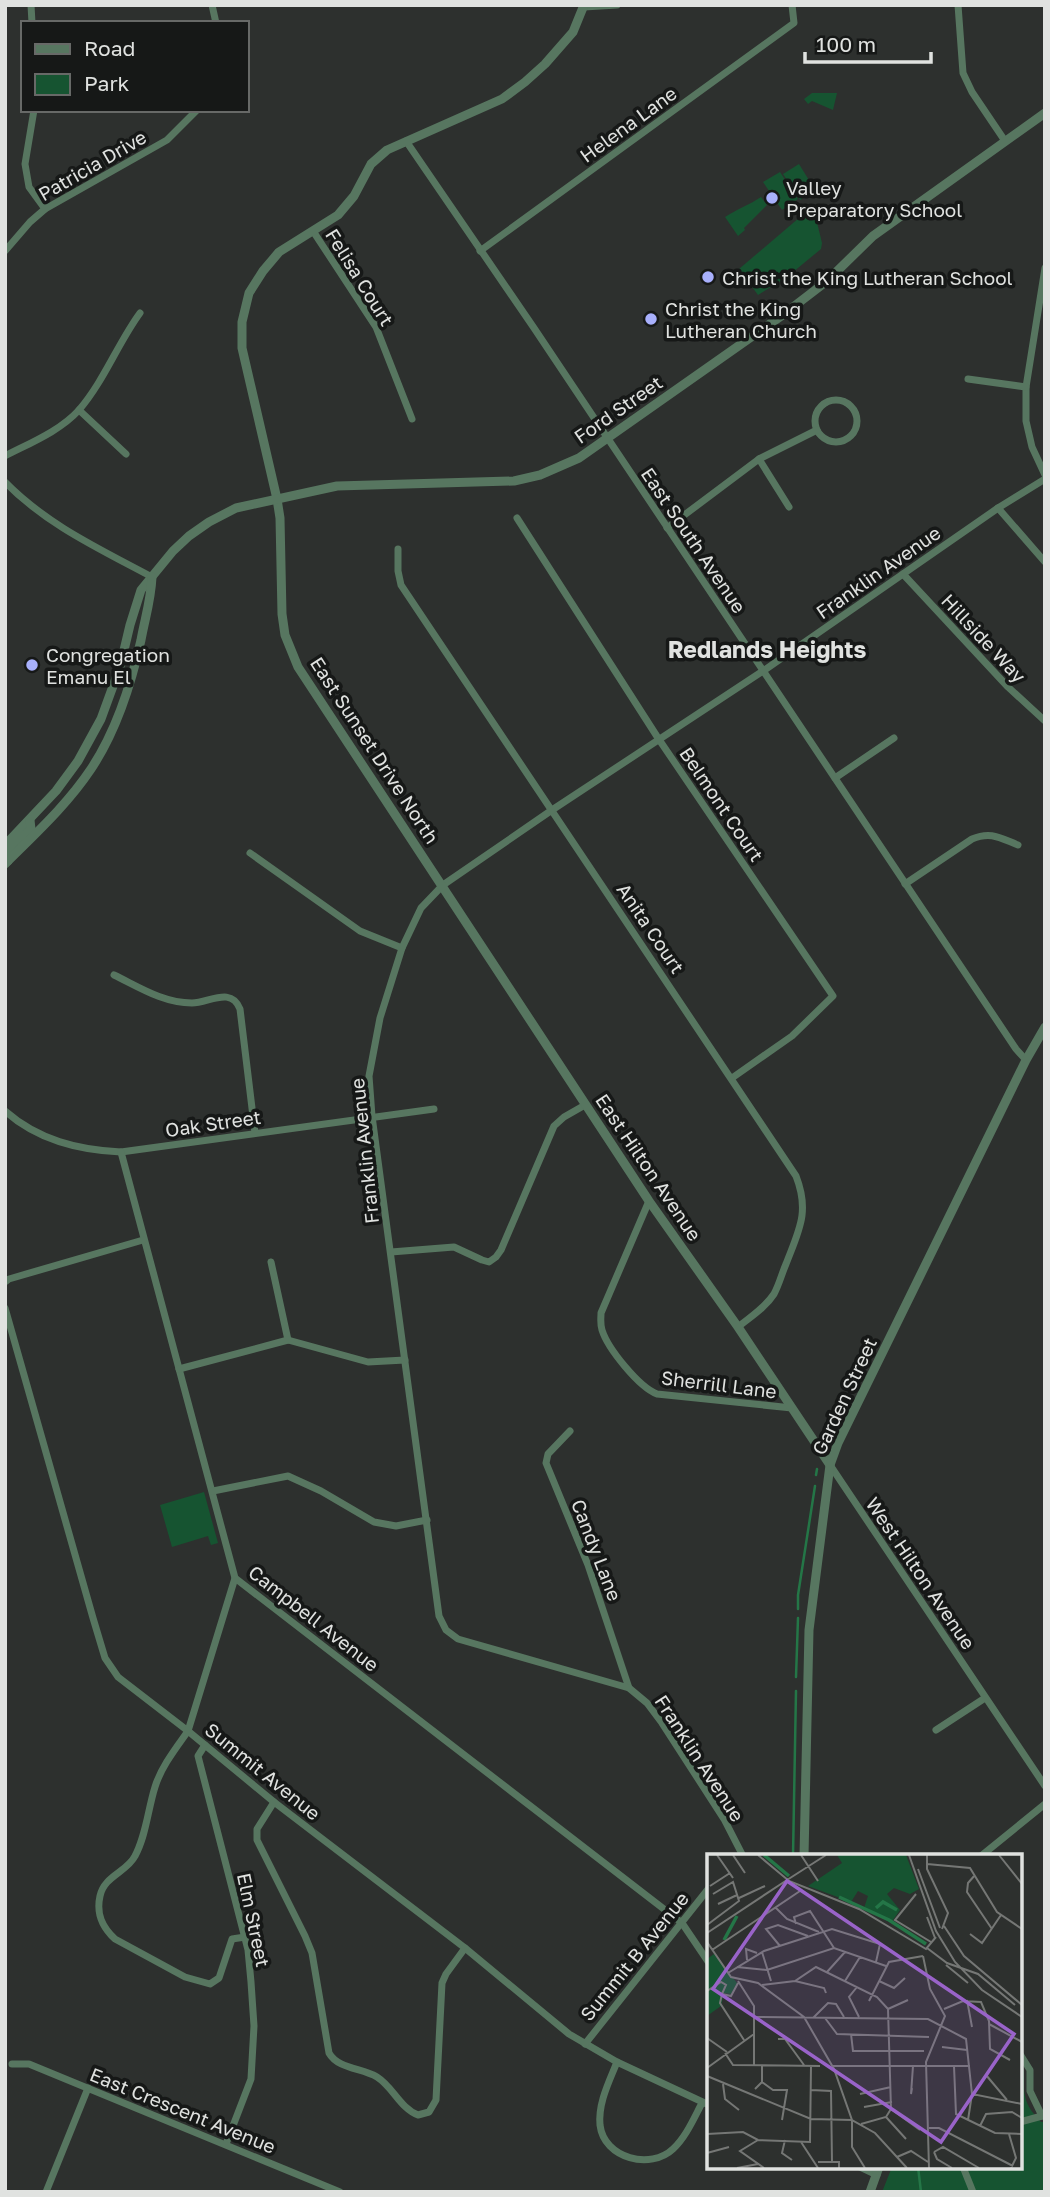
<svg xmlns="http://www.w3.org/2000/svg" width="1050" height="2197" font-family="'Golos Text',sans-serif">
	<rect width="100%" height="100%" fill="#2d302e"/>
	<!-- green -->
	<g fill="#165431">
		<polygon points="812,93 837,93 833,110 812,101 808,104 804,99"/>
		<polygon points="799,164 815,190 800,200 783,174"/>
		<polygon points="780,172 798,199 782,210 763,182"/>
		<path d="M761,197L767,205L744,228L745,230L738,236L725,217C737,209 749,205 761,197Z"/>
		<polygon points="813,206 822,243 821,249 787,277 758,295 739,269"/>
		<polygon points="204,1492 218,1543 211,1545 208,1536 172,1547 160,1505"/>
		<path d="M1020,2061C1027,2072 1022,2084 1025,2096C1027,2107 1034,2114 1041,2122H1045V2192H882L892,2167H1020Z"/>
	</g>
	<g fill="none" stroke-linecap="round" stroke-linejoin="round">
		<!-- stream -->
		<g stroke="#247647" stroke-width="2.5">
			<polyline points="816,1475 817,1469"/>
			<polyline points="798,1609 798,1595 815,1486"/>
			<polyline points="796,1677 798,1618"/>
			<polyline points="793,1856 796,1691"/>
			<polyline points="918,2167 921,2192"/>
		</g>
		<!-- minor -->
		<g stroke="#577660" stroke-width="7">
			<polyline points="31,5 32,23"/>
			<polyline points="212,5 216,23"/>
			<polyline points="958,5 963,73 972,92 1005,141"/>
			<polyline points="584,7 617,5"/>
			<polyline points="34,110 25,164 29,187 45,209"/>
			<polyline points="406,141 534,328 1016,1049 1026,1060"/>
			<polyline points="313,231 376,327 412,419"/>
			<polyline points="5,251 30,222 45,209 167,140 197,110"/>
			<polyline points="480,251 794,23 792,5"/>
			<polyline points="1045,268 1026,387 1026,421 1032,447 1045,475"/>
			<polyline points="968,379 1026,387"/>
			<circle cx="836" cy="421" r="21"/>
			<polyline points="79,410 126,454"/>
			<path d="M5,456C30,443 60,431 79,410C104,381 118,343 140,313"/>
			<polyline points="759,459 789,507"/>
			<path d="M5,482C47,525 100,549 152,577"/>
			<polyline points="998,508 1045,562"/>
			<polyline points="517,518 658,738 833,996 792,1036 732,1078"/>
			<polyline points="667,528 759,459 817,430"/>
			<path d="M398,549V571L401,585L796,1176C810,1212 799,1230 786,1264C782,1273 779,1285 774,1294C765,1308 750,1317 738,1327"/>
			<polyline points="903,574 1008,687 1045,721"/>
			<polyline points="835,778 894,738"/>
			<polyline points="250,853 360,931 402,948"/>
			<path d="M905,884L972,839C991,831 1000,838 1018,845"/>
			<path d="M114,975C139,987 163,1003 192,1003C209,1003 231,986 240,1009L255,1133"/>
			<path d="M5,1111C38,1140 78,1150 121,1152L434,1109"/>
			<polyline points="121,1152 235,1578 682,1923 709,1963"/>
			<path d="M649,1201L601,1313C601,1318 600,1324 602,1330C608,1349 639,1387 657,1394L792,1408"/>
			<polyline points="391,1252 454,1247 482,1260 489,1262 496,1257 501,1250 554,1126 564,1117 585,1105"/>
			<polyline points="271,1262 288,1340"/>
			<polyline points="5,1282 9,1279 143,1240"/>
			<polyline points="5,1308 93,1618 105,1658 118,1677 188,1731 274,1802 465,1948 569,2034 617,2062 709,2105"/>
			<polyline points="179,1369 288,1340 368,1362 405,1360"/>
			<polyline points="570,1431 548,1454 546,1463 588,1565 629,1688"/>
			<polyline points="830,1465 1045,1786"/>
			<polyline points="213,1491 288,1476 321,1491 374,1522 396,1526 427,1520"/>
			<path d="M235,1578L188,1731C176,1748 161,1767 155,1787C148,1809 146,1836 135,1856C127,1872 104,1876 100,1896C96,1914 102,1927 115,1939L185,1977L210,1984L219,1978L232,1939L245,1937"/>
			<polyline points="936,1730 985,1698"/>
			<polyline points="205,1745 198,1756 248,1950 251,1982 254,2026 251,2079 226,2144"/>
			<path d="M274,1802L257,1829V1840L305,1936L312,1953L329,2053C338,2069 362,2068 377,2077C393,2087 400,2108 418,2115L429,2112L436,2100L442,1983L446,1974L465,1948"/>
			<polyline points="743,1856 724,1819 662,1723 647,1703 629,1688 458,1639 446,1630 439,1616 372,1116 369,1076 380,1018 402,948 421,908 443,885 552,810 763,671 998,508 1045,479"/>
			<polyline points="981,1856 1045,1804"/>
			<polyline points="585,2044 709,1888"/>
			<polyline points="1020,2054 1030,2070 1030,2091 1042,2116 1045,2116"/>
			<path d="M617,2062C609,2082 598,2103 600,2125C604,2159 651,2170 673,2149C686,2137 694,2118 702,2103"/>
			<polyline points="12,2064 29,2064 340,2192"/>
			<polyline points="1020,2122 1042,2116"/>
			<polyline points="860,2167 877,2175"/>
			<polyline points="963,2167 973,2192"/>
			<polyline points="46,2192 88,2088"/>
		</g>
		<!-- tertiary -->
		<g stroke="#577660" stroke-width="9">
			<polyline points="584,5 573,32 545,64 525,82 502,99 387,150 371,164 354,196 338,215 279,252 263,271 249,293 242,322 242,348 277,499 280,518 282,614 285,635 298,667 649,1201 738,1327 830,1465"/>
			<polyline points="5,845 56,791 78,761 101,719 120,667 130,625 141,590 173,551 189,536 209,522 236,508 337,486 514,481 540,475 579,458 784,314 827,281 873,236 1045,113"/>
			<polyline points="8,861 9,851 31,829 30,820"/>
			<path d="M5,864C35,834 67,805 91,769C117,730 131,685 141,640C145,618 151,600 152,577"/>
			<polyline points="804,1856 809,1630 830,1465 838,1443 1026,1060 1045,1027"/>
			<polyline points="870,2192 879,2167"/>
		</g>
	</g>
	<!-- markers -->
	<g fill="#a8b0fc" stroke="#161817" stroke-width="2.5">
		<circle cx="772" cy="198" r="7"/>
		<circle cx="708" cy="277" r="7"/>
		<circle cx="651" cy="319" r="7"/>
		<circle cx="32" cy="665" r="7"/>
	</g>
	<g text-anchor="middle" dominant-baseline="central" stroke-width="7" stroke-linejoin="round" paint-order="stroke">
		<!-- street labels -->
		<g font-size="19" fill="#e0e2e0" stroke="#161817">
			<text transform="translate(628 124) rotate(-36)">Helena Lane</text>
			<text transform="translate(92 165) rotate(-30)">Patricia Drive</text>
			<text transform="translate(360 277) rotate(58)">Felisa Court</text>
			<text transform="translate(618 409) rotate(-35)">Ford Street</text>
			<text transform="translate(694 540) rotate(56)">East South Avenue</text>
			<text transform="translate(878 572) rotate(-35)">Franklin Avenue</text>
			<text transform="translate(984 638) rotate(47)">Hillside Way</text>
			<text transform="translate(375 750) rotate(57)">East Sunset Drive North</text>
			<text transform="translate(722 804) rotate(56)">Belmont Court</text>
			<text transform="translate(651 928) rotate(56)">Anita Court</text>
			<text transform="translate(213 1123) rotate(-8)">Oak Street</text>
			<text transform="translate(364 1151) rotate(-96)">Franklin Avenue</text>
			<text transform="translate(649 1167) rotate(56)">East Hilton Avenue</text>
			<text transform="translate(719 1384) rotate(7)">Sherrill Lane</text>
			<text transform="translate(844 1396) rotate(-65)">Garden Street</text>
			<text transform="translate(597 1550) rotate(69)">Candy Lane</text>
			<text transform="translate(921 1573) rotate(56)">West Hilton Avenue</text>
			<text transform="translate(314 1618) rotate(38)">Campbell Avenue</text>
			<text transform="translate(700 1758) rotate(57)">Franklin Avenue</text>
			<text transform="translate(263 1771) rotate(39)">Summit Avenue</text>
			<text transform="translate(254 1920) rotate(78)">Elm Street</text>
			<text transform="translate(634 1956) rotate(-51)">Summit B Avenue</text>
			<text transform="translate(183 2110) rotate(22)">East Crescent Avenue</text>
		</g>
		<!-- poi labels -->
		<g font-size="19" fill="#e0e2e0" stroke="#161817" text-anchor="start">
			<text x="786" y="187">Valley<tspan x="786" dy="22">Preparatory School</tspan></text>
			<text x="722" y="277">Christ the King Lutheran School</text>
			<text x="665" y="308">Christ the King<tspan x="665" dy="22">Lutheran Church</tspan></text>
			<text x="46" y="654">Congregation<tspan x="46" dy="22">Emanu El</tspan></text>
		</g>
		<!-- quarter labels -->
		<g font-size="23" font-weight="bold" fill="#e0e2e0" stroke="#161817">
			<text x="767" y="649">Redlands Heights</text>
		</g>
	</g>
	<!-- overview -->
	<g transform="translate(707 1854)">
		<rect width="315" height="315" fill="#2d302e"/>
		<path d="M130,1H199L212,35L203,40L187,34L180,40L193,56L184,69L157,54L161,42L151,37L144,48L101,32L135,9ZM7,100L30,129L24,140L17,139L14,152L0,162V105Z" fill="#165431"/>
		<path fill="none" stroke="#247647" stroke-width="3.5" d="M57,1L82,22M132,43L182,66L219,90M169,54L176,48L190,56M17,86L30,62"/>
		<path fill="none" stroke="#757775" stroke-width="2" d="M10,1L26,24M26,1L38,19M51,1L82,27L152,55L219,95L229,83M94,1L111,27M202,1L229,77L248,108L275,136L315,163M220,1V15L241,59L235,75M292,1L315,30M220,10L263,14L290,58L315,75M211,15L233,74M268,21L261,29L260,38L285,75M80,26L119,1M3,32L23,19M209,40L188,66L224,88M32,44L58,32M11,50L30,41M69,54L80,65L112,78M220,63L228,84M89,70L87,63L103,57L127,94M0,71L32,47L26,28L6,40M237,72L257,102L315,151M0,79L80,26M263,80L275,89L294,61M0,88L24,123L51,129L97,163L127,215L145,266L168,279L200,314M73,92L59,75L71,71L101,82M220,94L240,109L271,120L308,151M5,96L93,37M55,98L64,127M216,102L223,135L238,162L219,208L222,314M40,106L39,95L50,99M239,111L261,129M30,113L60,116L127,94L179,112M120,118L138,98M21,119L57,97L125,75L173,90L169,108M31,127L47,152V211M88,127L117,134L119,139M138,127L153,103M172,127L187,134L198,124M31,129L24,142L15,140L13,149L37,186M55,131L88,127L109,113L170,143L181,155L184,255L179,263L154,270M150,133L142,143L152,163M0,137L14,128L19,131L15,140M260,146L265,173M162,147L182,108L216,102M181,155L201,146M237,155L256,147L274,148L282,167L283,195L303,206M47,163L221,165L259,185L265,240L315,250M106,164L121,149L129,150L137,163M118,164L130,180L222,183M282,170L315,188M144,180L146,197H217M0,184L20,198M71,185H78L97,211M235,193L260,196M18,199L26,211L113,212M126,212H263M247,212L249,260L288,279L315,280M0,214L47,180M279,221L300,246M0,222L104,265L145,266M55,228L66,236H80L75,266M16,230L18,245L32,256M205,234L204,240L206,212M48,235L55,228V212M104,236L124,237L125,308M153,240L184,233M157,253L185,248M184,255L213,276M179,263L199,285M145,266V293L158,314M261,266L265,240M273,272L279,260L305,258L315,264M222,274H232L306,312M0,280L36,278L51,286L103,288L104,212M302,280L309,304L304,314M51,286L33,297L57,314M78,286L75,299L85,306M94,288L111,314M227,298L236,293L272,314M227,298L230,305L245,314M0,299L22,293M190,303L204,297L221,308M111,308H132V314M30,314L51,310"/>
		<path fill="#9963c9" fill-opacity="0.15" stroke="#9963c9" stroke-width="3.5" d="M80,27L307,180L234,288L6,135Z"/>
		<rect width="315" height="315" fill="none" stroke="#e0e2e0" stroke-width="3.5"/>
	</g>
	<!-- border -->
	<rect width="1050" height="2197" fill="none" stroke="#e0e2e0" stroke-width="14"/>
	<!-- legend -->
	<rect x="21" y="21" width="228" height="91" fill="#161817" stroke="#676967" stroke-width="2"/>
	<rect x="35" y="44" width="35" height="10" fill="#577660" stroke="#676967" stroke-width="2"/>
	<text x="84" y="56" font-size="21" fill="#e0e2e0">Road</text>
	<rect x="35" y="74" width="35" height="21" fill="#165431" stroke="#676967" stroke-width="2"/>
	<text x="84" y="91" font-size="21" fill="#e0e2e0">Park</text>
	<!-- scale -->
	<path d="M805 52v10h126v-10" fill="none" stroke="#e0e2e0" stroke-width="3.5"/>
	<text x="816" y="52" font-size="21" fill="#e0e2e0" stroke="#161817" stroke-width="5" paint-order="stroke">100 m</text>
</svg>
